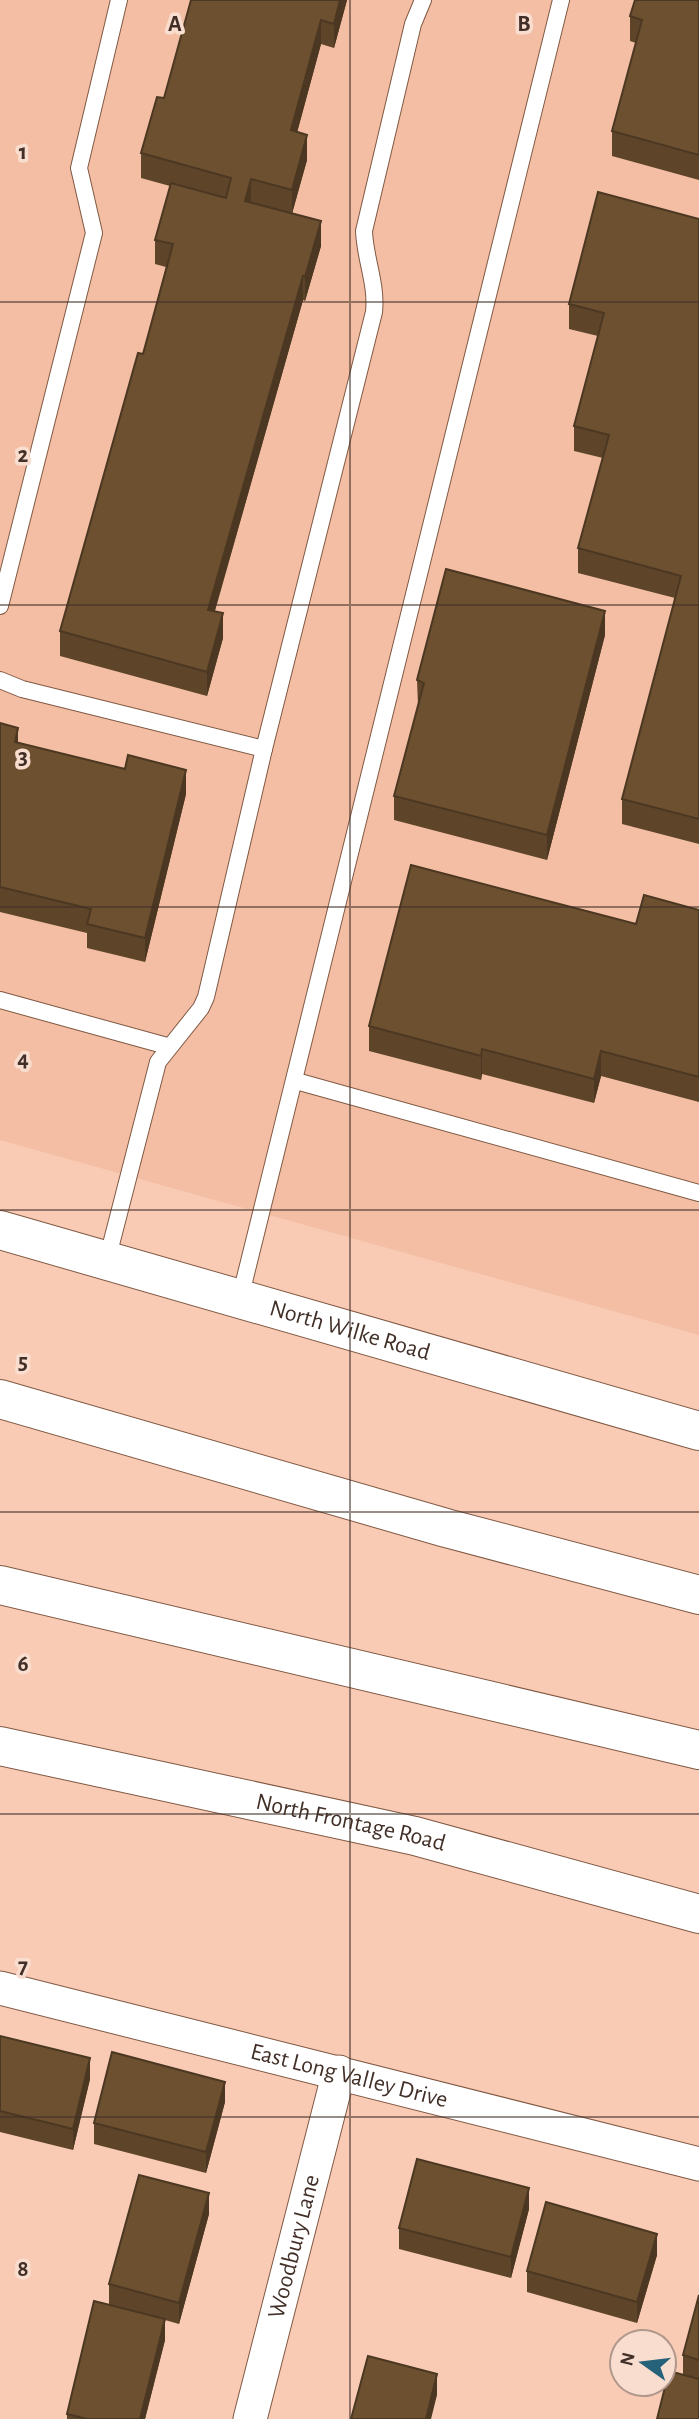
<svg xmlns="http://www.w3.org/2000/svg" width="699" height="2419" font-family="'Alegreya Sans',sans-serif">
	<rect width="100%" height="100%" fill="#f9cbb4"/>
	<!-- built -->
	<polygon fill="#f3bea3" points="0,0 699,0 699,1335 0,1140"/>
	<g fill="none" stroke-linecap="round" stroke-linejoin="round">
		<defs>
			<g id="lane">
				<polyline points="0,606 94,233 79,168 119,0"/>
				<polyline points="0,680 22,689 264,749"/>
				<polyline points="0,1000 167,1046"/>
				<polyline points="296,1081 699,1193"/>
				<path d="M107,1260L158,1062L201,1008L206,997L264,749L374,312C377,284 365,259 364,231L413,24L423,0"/>
				<polyline points="240,1298 561,0"/>
			</g>
			<g id="street">
				<path id="s1" d="M0,1988L699,2164"/>
				<path id="s2" d="M250,2419L339,2072"/>
			</g>
			<g id="secondary">
				<path id="s3" d="M0,1230L699,1431"/>
				<path id="s4" d="M0,1746L415,1836L699,1914"/>
			</g>
			<g id="highway">
				<polyline points="0,1399 446,1528 699,1595"/>
				<polyline points="0,1585 699,1750"/>
			</g>
		</defs>
		<!-- lane casing -->
		<use href="#lane" stroke="#805944" stroke-width="18"/>
		<!-- street casing -->
		<use href="#street" stroke="#805944" stroke-width="35"/>
		<!-- secondary casing -->
		<use href="#secondary" stroke="#805944" stroke-width="40"/>
		<!-- highway casing -->
		<use href="#highway" stroke="#805944" stroke-width="40"/>
		<!-- lane -->
		<use href="#lane" stroke="#fff" stroke-width="16"/>
		<!-- street -->
		<use href="#street" stroke="#fff" stroke-width="33"/>
		<!-- secondary -->
		<use href="#secondary" stroke="#fff" stroke-width="38"/>
		<!-- highway -->
		<use href="#highway" stroke="#fff" stroke-width="38"/>
	</g>
	<!-- wall -->
	<g fill="#5e4529">
		<polygon points="347,0 334,48 321,44 297,132 307,160 292,213 321,246 305,301 303,300 215,611 223,638 207,696 60,656 60,631 143,354 166,267 155,264 155,240 170,186 141,178 141,153 164,98"/>
		<polygon points="699,0 699,180 612,156 612,131 636,43 630,41 630,16"/>
		<polygon points="699,219 699,844 622,824 622,799 675,598 578,573 578,548 603,458 574,451 574,426 598,336 569,329 569,304"/>
		<polygon points="605,635 547,860 394,820 394,796 418,705 417,680"/>
		<polygon points="0,723 18,743 186,794 145,962 87,948 87,933 0,912"/>
		<polygon points="699,910 699,1102 601,1076 594,1103 482,1074 481,1080 369,1051 369,1026 636,924"/>
		<polygon points="0,2036 90,2079 73,2150 0,2132"/>
		<polygon points="225,2102 206,2173 94,2144 94,2123"/>
		<polygon points="529,2209 511,2278 399,2249 399,2228"/>
		<polygon points="209,2214 179,2324 165,2320 165,2340 145,2419 67,2419 67,2414 109,2305 109,2284"/>
		<polygon points="657,2255 637,2323 527,2292 527,2271"/>
		<polygon points="699,2295 699,2419 683,2375 683,2355"/>
	</g>
	<!-- shaded-wall -->
	<g fill="#4c3822">
		<polygon points="340,0 347,0 334,48 334,24"/>
		<polygon points="321,20 321,44 291,155 291,130"/>
		<polygon points="307,135 307,160 292,214 292,190"/>
		<polygon points="251,179 251,204 245,201"/>
		<polygon points="321,221 321,246 305,301 305,277"/>
		<polygon points="303,276 303,300 208,634 208,610"/>
		<polygon points="605,611 605,635 547,860 547,835"/>
		<polygon points="223,613 223,638 207,696 207,672"/>
		<polygon points="18,728 18,752 15,742"/>
		<polygon points="186,770 186,794 145,962 145,938"/>
		<polygon points="482,1049 482,1074 481,1080 481,1056"/>
		<polygon points="601,1051 601,1076 594,1103 594,1079"/>
		<polygon points="90,2058 90,2079 73,2150 73,2129"/>
		<polygon points="225,2082 225,2102 206,2173 206,2152"/>
		<polygon points="529,2188 529,2209 511,2278 511,2257"/>
		<polygon points="209,2193 209,2214 179,2324 179,2303"/>
		<polygon points="657,2234 657,2255 637,2323 637,2302"/>
		<polygon points="165,2319 165,2340 145,2419 140,2419"/>
		<polygon points="437,2374 437,2395 431,2419 426,2419"/>
	</g>
	<!-- building -->
	<g fill="#6d5030" stroke="#4c3822" stroke-width="2">
		<polygon points="191,0 340,0 334,24 321,20 291,130 307,135 292,190 251,179 245,201 321,221 305,277 303,276 208,610 223,613 207,672 60,631 138,353 143,354 173,244 155,240 171,183 226,198 231,178 141,153 157,97 164,98"/>
		<polygon points="635,0 699,0 699,155 612,131 642,20 630,16"/>
		<polygon points="598,192 699,219 699,819 622,799 681,576 578,548 609,435 574,426 604,313 569,304"/>
		<polygon points="446,569 605,611 547,835 394,796 424,683 417,680"/>
		<polygon points="0,723 18,728 15,742 125,769 128,755 186,770 145,938 87,924 91,909 0,887"/>
		<polygon points="411,865 636,924 644,895 699,910 699,1077 601,1051 594,1079 482,1049 481,1056 369,1026"/>
		<polygon points="0,2036 90,2058 73,2129 0,2111"/>
		<polygon points="112,2052 225,2082 206,2152 94,2123"/>
		<polygon points="417,2159 529,2188 511,2257 399,2228"/>
		<polygon points="139,2175 209,2193 179,2303 109,2284"/>
		<polygon points="546,2202 657,2234 637,2302 527,2271"/>
		<polygon points="699,2295 699,2360 683,2355"/>
		<polygon points="94,2301 165,2319 140,2419 87,2419 67,2414"/>
		<polygon points="368,2356 437,2374 426,2419 351,2419"/>
		<polygon points="669,2371 699,2379 699,2419 657,2419"/>
	</g>
	<!-- grid -->
	<path fill="none" stroke="#423028" stroke-width="2" stroke-opacity="0.55" d="M350,0V2419M0,302H699M0,605H699M0,907H699M0,1210H699M0,1512H699M0,1814H699M0,2117H699"/>
	<g text-anchor="middle" dominant-baseline="central" stroke-width="7" stroke-linejoin="round" paint-order="stroke">
		<!-- street labels -->
		<g font-size="24" fill="#423028" stroke="#f9ddcf">
			<text stroke="none"><textPath href="#s3" startOffset="364">North Wilke Road</textPath></text>
			<text stroke="none"><textPath href="#s4" startOffset="359">North Frontage Road</textPath></text>
			<text stroke="none"><textPath href="#s1" startOffset="360">East Long Valley Drive</textPath></text>
			<text stroke="none"><textPath href="#s2" startOffset="178">Woodbury Lane</textPath></text>
		</g>
	</g>
	<g font-size="23" text-anchor="middle" font-weight="bold" fill="#423028" stroke="#f9ddcf" stroke-width="7" stroke-linejoin="round" paint-order="stroke">
		<text x="175" y="31">A</text>
		<text x="524" y="31">B</text>
		<text x="23" y="159">1</text>
		<text x="23" y="462">2</text>
		<text x="23" y="764">3</text>
		<text x="23" y="1066">4</text>
		<text x="23" y="1369">5</text>
		<text x="23" y="1671">6</text>
		<text x="23" y="1973">7</text>
		<text x="23" y="2276">8</text>
	</g>
	<!-- north arrow -->
	<g transform="translate(643 2363) rotate(284)"><circle r="33" fill="#f9ddcf" stroke="#b0988c" stroke-width="2"/>
	<path d="M0-5L12 26L0 18L-12 26Z" fill="#266279"/>
	<text y="-10" font-size="19" font-weight="bold" text-anchor="middle" fill="#423028">N</text>
	</g>
</svg>
